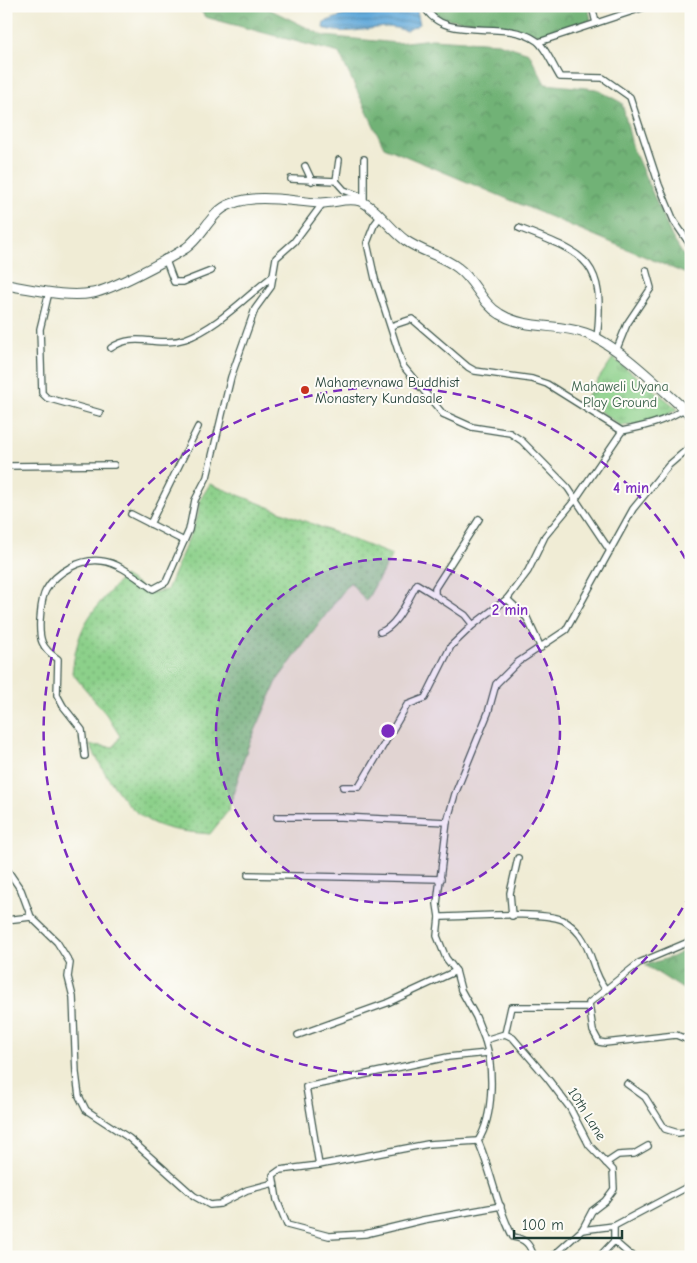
<svg xmlns="http://www.w3.org/2000/svg" width="697" height="1263" font-family="'Comic Neue',sans-serif">
	<defs>
		<pattern id="grass-dots" width="8" height="8" patternUnits="userSpaceOnUse" patternTransform="scale(1.25)"><rect width="8" height="8" fill="#8cd08a"/><path d="M2 2h.1M6 6h.1" fill="none" stroke="#72aa72" stroke-width="1.8" stroke-linecap="round"/></pattern>
		<pattern id="forest-crowns" width="20" height="18" patternUnits="userSpaceOnUse" patternTransform="scale(1.25)"><rect width="20" height="18" fill="#71b276"/><path d="M2 6a3 3 0 1 1 6 0M12 15a3 3 0 1 1 6 0" fill="none" stroke="#5c9262"/></pattern>
		<pattern id="park-tufts" width="24" height="20" patternUnits="userSpaceOnUse" patternTransform="scale(1.25)"><rect width="24" height="20" fill="#8cd08a"/><path d="M3 7l-1-3M5 7V3M7 7l1-3M15 17l-1-3M17 17v-4M19 17l1-3" fill="none" stroke="#72aa72"/></pattern>
		<pattern id="water-rules" width="6" height="5" patternUnits="userSpaceOnUse" patternTransform="scale(1.25)"><rect width="6" height="5" fill="#64aada"/><path d="M0 2.5h6" fill="none" stroke="#528cb2"/></pattern>
	</defs>
	<rect width="100%" height="100%" fill="#fdfcf7"/>
	<filter id="ink" filterUnits="userSpaceOnUse"><feTurbulence type="fractalNoise" baseFrequency=".02" numOctaves="2"/><feDisplacementMap in="SourceGraphic" scale="10" xChannelSelector="R" yChannelSelector="G"/><feConvolveMatrix kernelMatrix="1 2 1 2 8 2 1 2 1" color-interpolation-filters="sRGB"/></filter>
	<filter id="wash" filterUnits="userSpaceOnUse"><feTurbulence type="fractalNoise" baseFrequency=".0096" numOctaves="4" result="noise"/><feDisplacementMap in="SourceGraphic" scale="20" xChannelSelector="R" yChannelSelector="G"/><feGaussianBlur stdDeviation="1.12" result="paint"/><feColorMatrix in="noise" values="0 0 0 0 0 0 0 0 0 0 0 0 0 0 0 0 0 1.4 0 .05"/><feComposite in="paint" operator="in"/></filter>
	<g filter="url(#wash)">
		<rect width="100%" height="100%" fill="#f0ecd5"/>
		<!-- grass -->
		<path fill="url(#grass-dots)" stroke="#56865f" d="M210,484L392,555L366,601L350,582L278,679L247,749L228,811L210,834C190,832 167,831 149,821C124,807 102,770 90,745L114,747L120,736L106,714L72,673C78,623 91,612 124,576L151,593L167,590L198,516L200,500Z"/>
		<!-- forest -->
		<g fill="url(#forest-crowns)" stroke="#487855">
			<polygon points="198,6 263,6 324,36 397,43 432,39 498,43 529,53 545,84 596,89 622,103 633,149 672,237 691,268 691,276 384,147 339,53 205,17"/>
			<path d="M430,6H588L591,20L541,36C509,22 475,23 440,18Z"/>
			<polygon points="691,947 691,994 645,965 672,957"/>
		</g>
		<!-- park -->
		<polygon fill="url(#park-tufts)" stroke="#56865f" points="613,358 678,409 650,423 621,426 584,400"/>
		<!-- water -->
		<path fill="url(#water-rules)" stroke="#427487" d="M371,6H416L420,24L406,31C400,29 393,27 387,27C366,28 344,36 323,28L324,22Z"/>
	</g>
	<g filter="url(#ink)">
		<g fill="none" stroke-linecap="round" stroke-linejoin="round">
			<defs>
				<g id="street">
					<path d="M424,6C444,45 505,17 537,41C546,48 553,66 560,77L603,78L630,97L659,185L674,221L691,246"/>
					<polyline points="592,6 596,23"/>
					<polyline points="539,42 648,6"/>
					<polyline points="305,166 312,181"/>
					<polyline points="291,179 336,181 344,190 360,196 362,201"/>
					<polyline points="336,181 339,160"/>
					<polyline points="364,201 364,159"/>
					<polyline points="380,217 374,225 367,243 375,279 403,366 443,414 472,427 510,433 522,441 568,488 610,551"/>
					<path d="M519,228C586,254 606,260 597,338"/>
					<polyline points="165,258 174,282 183,282 211,271"/>
					<polyline points="49,292 40,329 42,393 47,398 100,413"/>
					<polyline points="391,326 412,319 468,367 475,371 532,379 547,384 622,431"/>
					<path d="M111,348C135,331 158,348 185,339C218,327 245,297 273,276"/>
					<polyline points="616,351 627,324 651,288 646,270"/>
					<polyline points="6,466 114,465"/>
					<polyline points="131,514 184,541"/>
					<polyline points="150,524 198,427"/>
					<polyline points="507,599 527,618 541,648"/>
					<polyline points="473,625 465,615 435,595 435,588 479,519"/>
					<path d="M380,632C397,627 408,599 417,584L435,595"/>
					<path d="M85,756L82,730L63,706L57,695L58,659C41,648 39,639 40,620C41,610 41,598 46,590C56,572 81,558 102,561C120,563 138,579 153,589L166,582L189,530L195,500L207,477L231,377L255,309L271,287L276,258L294,242L323,203"/>
					<path d="M343,787H359L407,705L425,698L451,646L473,625L507,599L528,571L545,536L575,500L622,431C645,426 664,422 684,409"/>
					<polyline points="277,817 341,817 447,822"/>
					<polyline points="6,868 21,890 31,917"/>
					<polyline points="248,875 441,879"/>
					<polyline points="512,916 510,893 518,858"/>
					<path d="M439,917C468,917 539,910 563,920C568,923 576,930 580,935C594,954 591,970 606,990"/>
					<polyline points="6,920 31,917 57,942 70,963 68,977 73,997 76,1073 79,1096 86,1110 129,1138 194,1196 210,1205 220,1204 247,1190 274,1183"/>
					<polyline points="691,941 639,963 589,1003 593,1031 599,1042 605,1043 676,1035 691,1041"/>
					<polyline points="505,1034 513,1038 548,1079 570,1108 589,1145 613,1170 614,1189 605,1201 592,1211 582,1230 552,1257"/>
					<path d="M505,1034L485,1040C494,1068 494,1116 478,1141C492,1172 497,1208 513,1237C526,1239 530,1245 534,1257"/>
					<polyline points="505,1034 511,1007 589,1007"/>
					<polyline points="298,1035 387,1003 456,971"/>
					<polyline points="485,1040 476,1017 461,990 456,971 446,958 437,936 439,917 437,904 447,822 455,794 488,713 496,684 518,662 566,630 633,509 669,465 691,446"/>
					<polyline points="627,1084 645,1097 665,1129 678,1133 691,1131"/>
					<polyline points="478,1141 428,1144 319,1165 280,1170 273,1175 277,1200 287,1225 329,1236 365,1234 423,1220 501,1206"/>
					<polyline points="606,1163 618,1155 634,1154 648,1146"/>
					<polyline points="319,1165 306,1087 448,1057 488,1053"/>
					<polyline points="582,1230 614,1226 691,1185"/>
					<polyline points="614,1241 629,1254 636,1257"/>
					<polyline points="599,1257 614,1241 614,1226"/>
				</g>
				<path id="secondary" d="M6,285C34,289 65,298 93,293C113,289 167,260 186,248C203,236 211,211 231,204C259,193 292,202 321,203C335,203 347,197 360,201C375,206 392,231 405,240C421,252 442,255 458,268C475,280 481,303 500,314C526,330 557,323 585,333C619,345 663,391 691,415"/>
			</defs>
			<!-- street casing -->
			<use href="#street" stroke="#3e574c" stroke-width="8"/>
			<!-- secondary casing -->
			<use href="#secondary" stroke="#3e574c" stroke-width="11"/>
			<!-- street -->
			<use href="#street" stroke="#fff" stroke-width="5.5"/>
			<!-- secondary -->
			<use href="#secondary" stroke="#fff" stroke-width="9"/>
		</g>
	</g>
	<!-- distance rings -->
	<circle cx="388" cy="731" r="172" fill="#7b2cbf" fill-opacity=".12"/>
	<g fill="none" stroke="#7b2cbf" stroke-width="2.5" stroke-dasharray="9 6">
		<circle cx="388" cy="731" r="172"/>
		<path d="M690 895A344 344 0 1 1 690 567"/>
	</g>
	<!-- markers -->
	<circle fill="#c8321e" stroke="#fdfcf7" stroke-width="2" cx="305" cy="390" r="5"/>
	<g text-anchor="middle" dominant-baseline="central" stroke-width="4" stroke-linejoin="round" paint-order="stroke">
		<!-- poi labels -->
		<g font-size="14" fill="#1f3d34" stroke="#fdfcf7" text-anchor="start">
			<text x="315" y="382">Mahamevnawa Buddhist<tspan x="315" dy="16">Monastery Kundasale</tspan></text>
		</g>
		<!-- park labels -->
		<g font-size="14" fill="#3a624a" stroke="#fdfcf7">
			<text x="620" y="386">Mahaweli Uyana<tspan x="620" dy="16">Play Ground</tspan></text>
		</g>
		<!-- street labels -->
		<g font-size="14" fill="#1f3d34" stroke="#fdfcf7">
			<text transform="translate(587 1114) rotate(58)">10th Lane</text>
		</g>
	</g>
	<circle cx="388" cy="731" r="8" fill="#7b2cbf" stroke="#fdfcf7" stroke-width="2.5"/>
	<g font-size="15" text-anchor="middle" font-weight="bold" fill="#7b2cbf" stroke="#fdfcf7" stroke-width="4" stroke-linejoin="round" paint-order="stroke">
		<text x="631" y="493">4 min</text>
		<text x="510" y="615">2 min</text>
	</g>
	<!-- margin -->
	<rect width="697" height="1263" fill="none" stroke="#fdfcf7" stroke-width="25"/>
	<!-- scale -->
	<path d="M514 1230v8h108v-8" fill="none" stroke="#1f3d34" stroke-width="2.5"/>
	<text x="522" y="1230" font-size="15" fill="#1f3d34" stroke="#fdfcf7" stroke-width="4" paint-order="stroke">100 m</text>
</svg>
